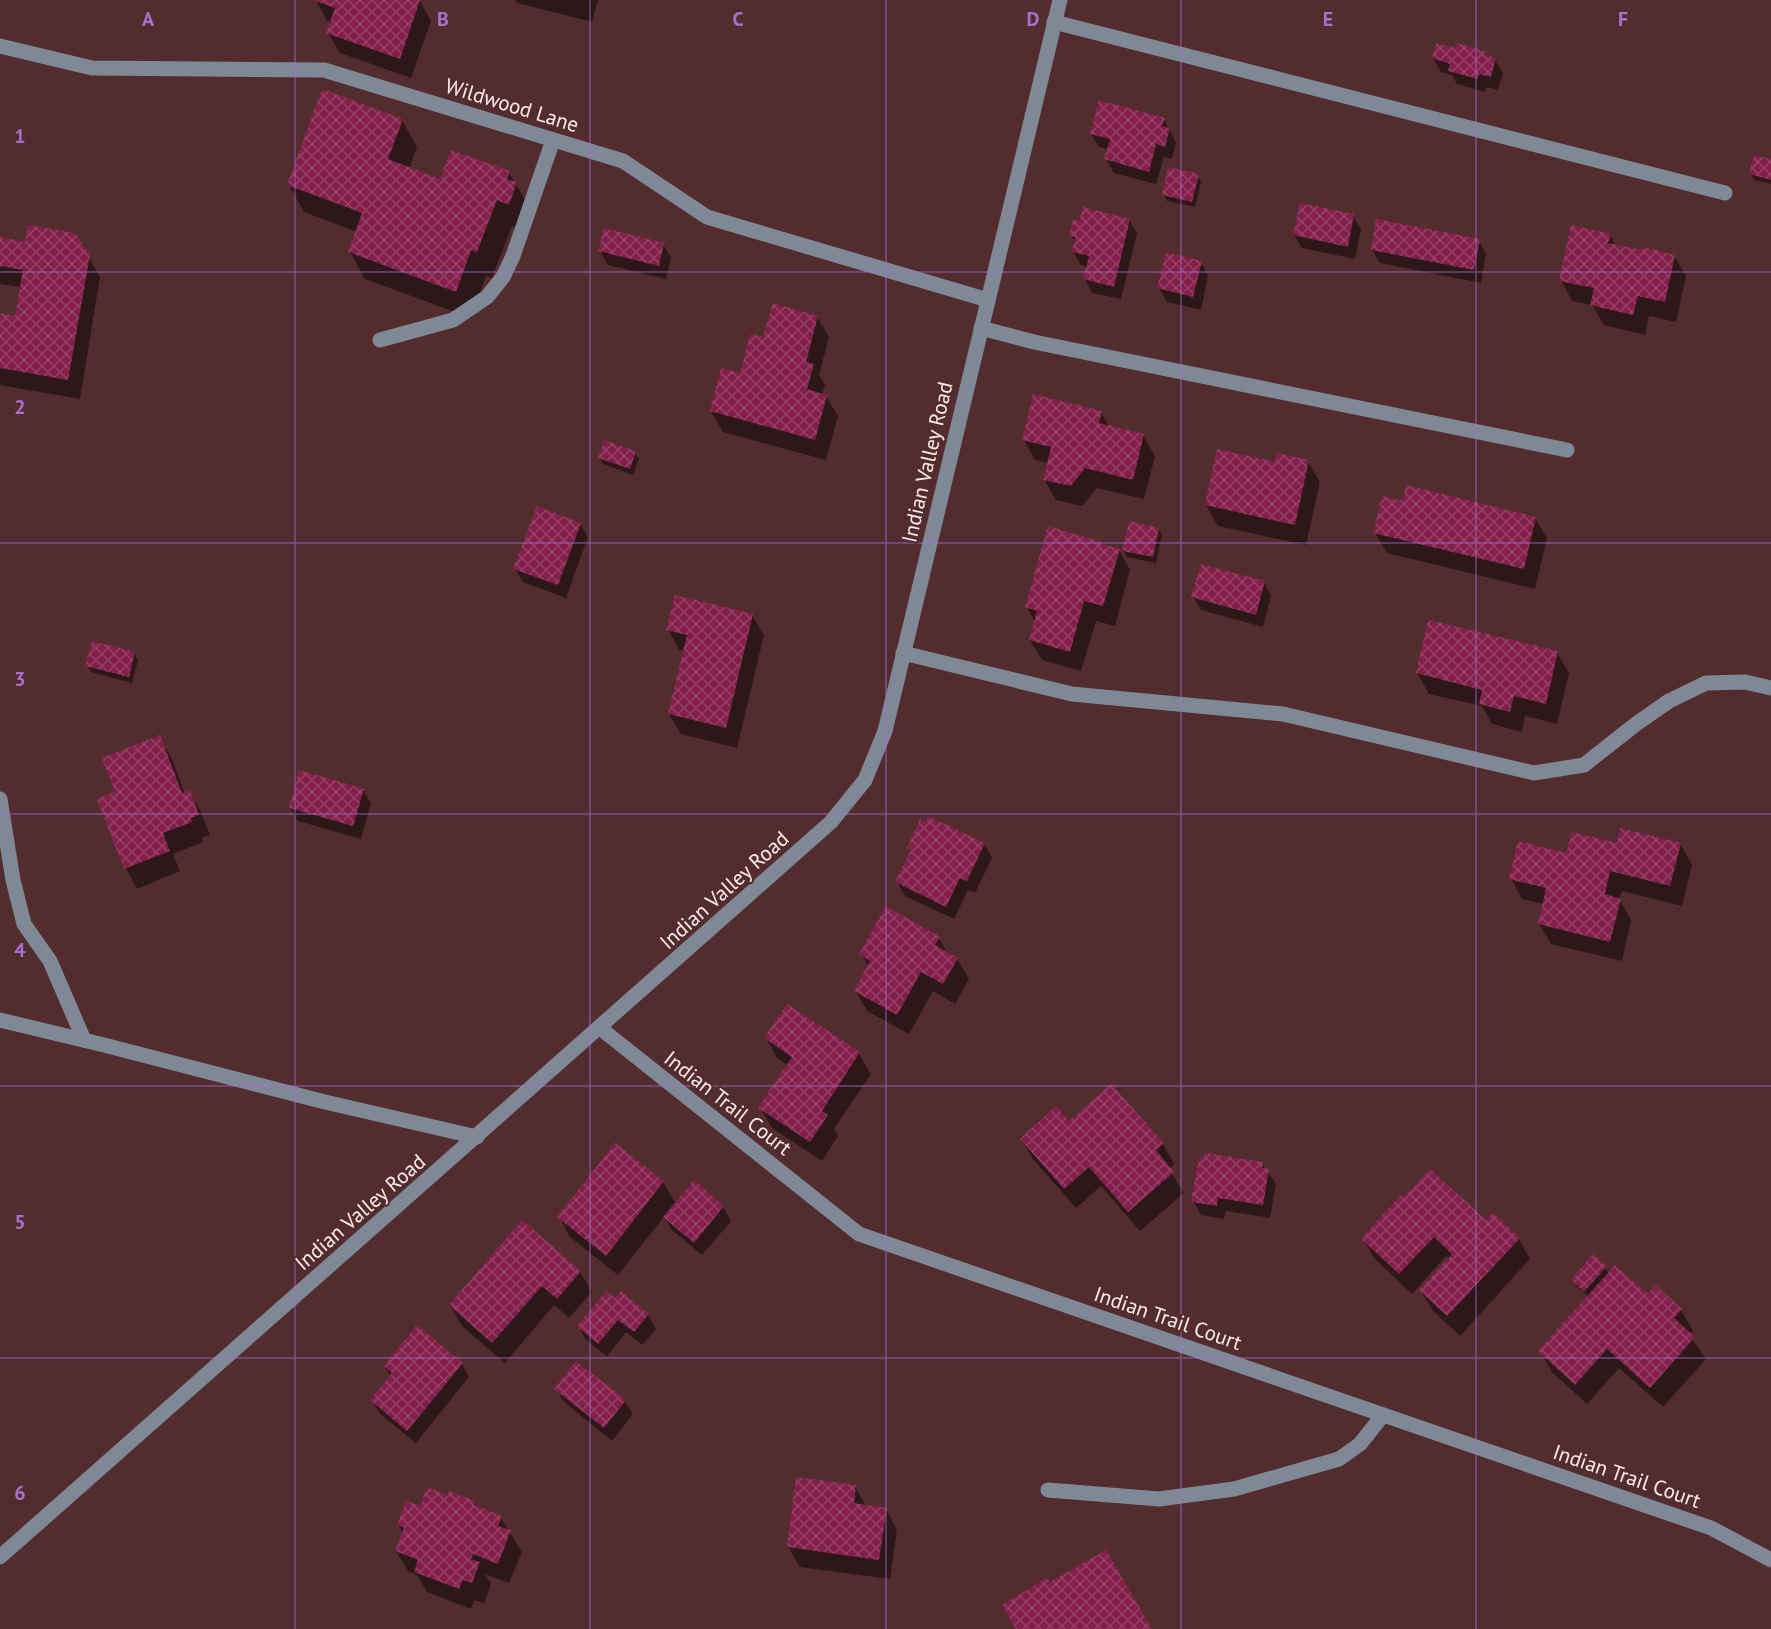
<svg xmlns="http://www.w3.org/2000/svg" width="1771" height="1629" font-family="'PT Sans',sans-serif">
	<defs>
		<pattern id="building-cross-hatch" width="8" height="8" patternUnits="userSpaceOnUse" patternTransform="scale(1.5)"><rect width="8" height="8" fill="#821f4a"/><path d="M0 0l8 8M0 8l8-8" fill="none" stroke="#954064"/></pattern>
	</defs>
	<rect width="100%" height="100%" fill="#532d2e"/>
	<!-- shadow -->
	<g fill="#0007">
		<polygon points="316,0 420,1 431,21 411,78 340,53 328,33 332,22 327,21"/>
		<polygon points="515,0 598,0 592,22 517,3"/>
		<polygon points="1456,50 1484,52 1486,57 1495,60 1503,73 1498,90 1487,87 1485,92 1457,84 1452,75 1441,72 1433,58"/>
		<polygon points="1164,119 1176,143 1172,159 1164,157 1156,184 1114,173 1106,159 1108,149 1099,147 1091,134"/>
		<polygon points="402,120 417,147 409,169 441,181 509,173 532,211 524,231 512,226 492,278 486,276 471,318 365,279 350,252 357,232 304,212 289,185"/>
		<polygon points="1771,161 1771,184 1754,180 1751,174"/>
		<polygon points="1198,176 1201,182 1195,207 1167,201 1164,194"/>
		<polygon points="1353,216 1361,229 1355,259 1302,248 1294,235"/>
		<polygon points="1129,220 1137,233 1121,299 1092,293 1085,279 1088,267 1081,265 1073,252 1075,243 1071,235"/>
		<polygon points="1610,235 1616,246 1674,256 1686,276 1676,322 1649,316 1645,335 1604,325 1592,305 1572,301 1561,280"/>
		<polygon points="0,239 88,256 100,277 80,399 0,385 0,315 17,318 22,287 0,284"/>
		<polygon points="1479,241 1486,254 1481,283 1380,263 1372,250"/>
		<polygon points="663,244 671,258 666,279 608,265 600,251"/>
		<polygon points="1201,262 1208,276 1201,310 1167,302 1159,288"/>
		<polygon points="817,317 829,337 819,375 825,385 822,395 826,396 838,416 826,460 723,432 711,411 741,375 764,339"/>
		<polygon points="1101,412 1109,427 1143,435 1155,456 1144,499 1097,488 1082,506 1056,500 1044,479 1048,463 1035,460 1024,440"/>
		<polygon points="635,453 639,459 633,475 603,464 600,458"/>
		<polygon points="1308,462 1320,482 1306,545 1218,526 1206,505"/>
		<polygon points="1404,503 1535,518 1547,538 1535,589 1387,553 1375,533"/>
		<polygon points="580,524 588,537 566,598 523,582 515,569"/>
		<polygon points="1158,529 1162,535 1156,563 1127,557 1123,550"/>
		<polygon points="1101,543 1102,545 1119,550 1130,570 1115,626 1096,621 1081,671 1042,660 1030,640 1035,622 1027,607"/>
		<polygon points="1264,582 1271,596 1263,627 1201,610 1193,597"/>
		<polygon points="752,615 764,635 737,748 681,734 669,714 684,651 679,650 668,629"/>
		<polygon points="1557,653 1569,673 1557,724 1525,716 1522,732 1492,724 1482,706 1429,694 1417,673"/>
		<polygon points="134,654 138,660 132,683 91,672 87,666"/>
		<polygon points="159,737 171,757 185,794 189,792 201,812 210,835 202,838 203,842 173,854 180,871 137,889 126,868 98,800 117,793"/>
		<polygon points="363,790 371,803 361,839 298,821 290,808"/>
		<polygon points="984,844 992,858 975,893 968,890 954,919 905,896 897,882 911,852 908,848"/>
		<polygon points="1680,844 1692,865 1682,906 1622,891 1619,899 1631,920 1622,961 1551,944 1539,924 1544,904 1522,899 1511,878 1568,855"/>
		<polygon points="939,938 948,954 957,959 969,979 955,1004 933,991 909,1034 867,1011 855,990 869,967 861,954"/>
		<polygon points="787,1006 859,1054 871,1074 834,1129 838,1136 822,1161 772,1128 760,1108 788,1066 777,1058 766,1038"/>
		<polygon points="1069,1123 1163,1144 1174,1164 1169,1169 1184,1193 1140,1231 1101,1186 1076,1208 1033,1159 1021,1139"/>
		<polygon points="615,1145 663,1182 676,1204 694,1183 723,1207 731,1221 702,1255 672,1230 664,1217 618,1275 570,1237 559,1217"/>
		<polygon points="1262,1164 1276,1184 1270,1218 1226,1211 1224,1219 1201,1215 1193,1201"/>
		<polygon points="1486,1223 1519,1239 1530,1259 1460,1336 1433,1311 1421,1291 1450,1259 1446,1256 1412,1294 1375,1259 1363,1239"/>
		<polygon points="1605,1267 1609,1274 1648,1296 1656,1288 1681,1310 1693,1331 1689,1334 1706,1359 1663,1407 1619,1368 1587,1404 1552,1372 1540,1351 1589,1297 1576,1286 1573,1280"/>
		<polygon points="580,1272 592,1292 569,1318 554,1305 505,1363 462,1326 450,1305"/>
		<polygon points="621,1293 648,1315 656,1329 642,1345 626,1332 607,1356 586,1340 579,1326 615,1300"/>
		<polygon points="462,1364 469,1377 416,1443 380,1414 372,1400 391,1377 385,1367"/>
		<polygon points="556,1389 625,1401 633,1414 612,1441 564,1402"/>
		<polygon points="855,1487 866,1506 886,1509 897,1530 890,1579 800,1567 788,1547"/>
		<polygon points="449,1498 474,1502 477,1508 501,1518 522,1552 509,1583 485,1574 491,1584 484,1603 474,1600 471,1609 427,1592 417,1575 408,1571 396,1551 403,1533 398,1525 420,1508"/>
	</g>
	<!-- building -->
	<g fill="url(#building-cross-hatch)">
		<polygon points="313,0 420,0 400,59 326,33 335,8"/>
		<polygon points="1436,43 1455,48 1457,43 1485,51 1484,54 1496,58 1491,77 1479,74 1478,79 1448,71 1450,64 1432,58"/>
		<polygon points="322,89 403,119 388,159 440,179 451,150 510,171 507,179 517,182 509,205 497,200 477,252 471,250 456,292 348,252 362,213 287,185"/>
		<polygon points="1099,100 1165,118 1162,126 1170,128 1165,147 1156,144 1149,172 1104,159 1110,139 1090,134"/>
		<polygon points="1754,155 1771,159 1771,180 1749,174"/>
		<polygon points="1168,167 1199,174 1192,202 1162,195"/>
		<polygon points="1300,203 1354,214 1348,247 1293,235"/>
		<polygon points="1083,207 1130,219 1114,287 1083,279 1089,256 1072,252 1075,237 1069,236 1073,220 1079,221"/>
		<polygon points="1376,219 1480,239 1474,270 1371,250"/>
		<polygon points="28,225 75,233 90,255 68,380 0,368 0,313 15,316 23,270 0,266 0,237 25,242"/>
		<polygon points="1571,225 1611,234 1608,243 1642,250 1643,247 1675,255 1665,302 1638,296 1633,315 1590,305 1594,288 1559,281"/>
		<polygon points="604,228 664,243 659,266 598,251"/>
		<polygon points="1166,252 1202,261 1193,297 1157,288"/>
		<polygon points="773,303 818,316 806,362 814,364 807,389 827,395 815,440 710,411 721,368 740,373 750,334 763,337"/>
		<polygon points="1033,394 1102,411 1099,423 1144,434 1133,480 1085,468 1071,486 1043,480 1051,447 1022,440"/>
		<polygon points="604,440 636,451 630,469 598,458"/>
		<polygon points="1217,449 1275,462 1277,453 1309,460 1295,525 1205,505"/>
		<polygon points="1406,485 1536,517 1524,569 1373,533 1382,496 1403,501"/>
		<polygon points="537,506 581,523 558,585 513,569"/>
		<polygon points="1129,521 1159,528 1153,557 1122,551"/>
		<polygon points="1048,526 1102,542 1101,544 1120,549 1103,606 1084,601 1070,652 1029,640 1037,611 1025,607"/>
		<polygon points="1201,564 1265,581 1256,615 1191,597"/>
		<polygon points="675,595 753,614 726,728 668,714 687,635 666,630"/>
		<polygon points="1428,620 1558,651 1546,704 1514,696 1510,712 1479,704 1482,690 1416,673"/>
		<polygon points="92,641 135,652 129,677 85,666"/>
		<polygon points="160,735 182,793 190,790 199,815 191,818 192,822 163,833 170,851 124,869 97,799 115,792 102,758"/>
		<polygon points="299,770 364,789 353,826 289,808"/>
		<polygon points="928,816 985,843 967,881 960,878 946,907 895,882 911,850 907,848 920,819 926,822"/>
		<polygon points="1620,828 1681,843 1670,886 1610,871 1605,894 1621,899 1610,942 1538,924 1546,888 1509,879 1518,841 1566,853 1572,832 1617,843"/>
		<polygon points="886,906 940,937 935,945 958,958 943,984 921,972 897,1015 854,991 870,961 859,954"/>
		<polygon points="787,1004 860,1052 822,1111 828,1115 810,1142 758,1108 792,1057 764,1038"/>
		<polygon points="1111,1084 1164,1143 1156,1150 1174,1172 1128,1212 1089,1167 1064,1189 1020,1139 1056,1106 1069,1121"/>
		<polygon points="615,1143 664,1181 606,1256 557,1217"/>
		<polygon points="1205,1153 1263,1162 1262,1168 1269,1169 1263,1205 1218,1198 1217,1206 1191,1202 1199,1158 1204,1158"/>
		<polygon points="1430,1169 1486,1220 1493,1213 1520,1238 1447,1316 1419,1290 1452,1254 1434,1237 1399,1274 1361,1239 1401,1195 1404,1197"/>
		<polygon points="694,1180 724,1206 694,1243 663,1217"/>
		<polygon points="522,1220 581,1271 557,1299 542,1286 492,1343 449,1305"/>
		<polygon points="1593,1254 1607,1266 1584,1292 1571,1280"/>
		<polygon points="1615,1265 1648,1294 1656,1285 1682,1309 1674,1318 1695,1337 1650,1388 1607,1349 1575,1385 1538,1351"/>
		<polygon points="606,1291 615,1298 621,1291 649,1314 634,1332 618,1320 598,1344 577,1326"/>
		<polygon points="417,1325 463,1363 407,1431 370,1400 392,1373 384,1366"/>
		<polygon points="576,1361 626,1400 604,1428 554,1389"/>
		<polygon points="796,1477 856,1485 854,1503 887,1508 879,1560 787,1547"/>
		<polygon points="427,1487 448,1496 449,1491 475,1501 474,1505 502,1516 498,1526 511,1530 498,1564 473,1554 471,1559 480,1562 472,1583 463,1580 459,1589 414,1572 418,1560 395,1551 404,1528 397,1525 406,1501 420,1506"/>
		<polygon points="1106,1550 1152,1629 1016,1629 1002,1605 1047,1578 1050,1582"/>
	</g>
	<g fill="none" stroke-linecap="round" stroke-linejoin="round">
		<!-- minor -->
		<g stroke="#7f8897" stroke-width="15">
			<polyline points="1054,22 1725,193"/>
			<polyline points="0,46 92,68 324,70 623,161 707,217 988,300"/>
			<polyline points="981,328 1034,342 1567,450"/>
			<polyline points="380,340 453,320 487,297 503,277 513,256 553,140"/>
			<polyline points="903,653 1072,694 1283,714 1534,773 1584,765 1636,724 1669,701 1706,683 1745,682 1771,688"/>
			<polyline points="0,799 13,880 24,924 50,961 84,1040"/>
			<polyline points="0,1020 104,1045 325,1102 477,1137"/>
			<polyline points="600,1028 859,1234 1711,1528 1771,1560"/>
			<polyline points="1048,1490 1159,1499 1234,1489 1339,1459 1360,1444 1383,1415"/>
			<polyline points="0,1557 831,822 865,780 885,731 1060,0"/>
		</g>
	</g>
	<!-- grid -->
	<path fill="none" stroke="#a86fcf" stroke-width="1.5" stroke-opacity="0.55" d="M295,0V1629M590,0V1629M886,0V1629M1181,0V1629M1476,0V1629M0,272H1771M0,543H1771M0,814H1771M0,1086H1771M0,1358H1771"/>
	<g text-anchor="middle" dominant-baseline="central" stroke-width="4.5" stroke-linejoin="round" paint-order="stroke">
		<!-- street labels -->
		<g font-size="21" fill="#fcecec" stroke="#532d2e">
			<text transform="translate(512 105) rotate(17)">Wildwood Lane</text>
			<text transform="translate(927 462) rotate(-77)">Indian Valley Road</text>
			<text transform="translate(724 890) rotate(-42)">Indian Valley Road</text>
			<text transform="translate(728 1103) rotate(38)">Indian Trail Court</text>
			<text transform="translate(360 1212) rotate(-41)">Indian Valley Road</text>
			<text transform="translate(1168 1318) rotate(19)">Indian Trail Court</text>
			<text transform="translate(1627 1476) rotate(19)">Indian Trail Court</text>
		</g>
	</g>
	<g font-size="20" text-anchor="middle" font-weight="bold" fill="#a86fcf" stroke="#532d2e" stroke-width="4.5" stroke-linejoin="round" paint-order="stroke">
		<text x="148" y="26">A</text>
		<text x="443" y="26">B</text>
		<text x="738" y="26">C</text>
		<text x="1033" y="26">D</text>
		<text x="1328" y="26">E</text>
		<text x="1623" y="26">F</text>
		<text x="20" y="143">1</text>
		<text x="20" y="414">2</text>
		<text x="20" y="686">3</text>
		<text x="20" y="957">4</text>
		<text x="20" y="1229">5</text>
		<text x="20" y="1500">6</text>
	</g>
</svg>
